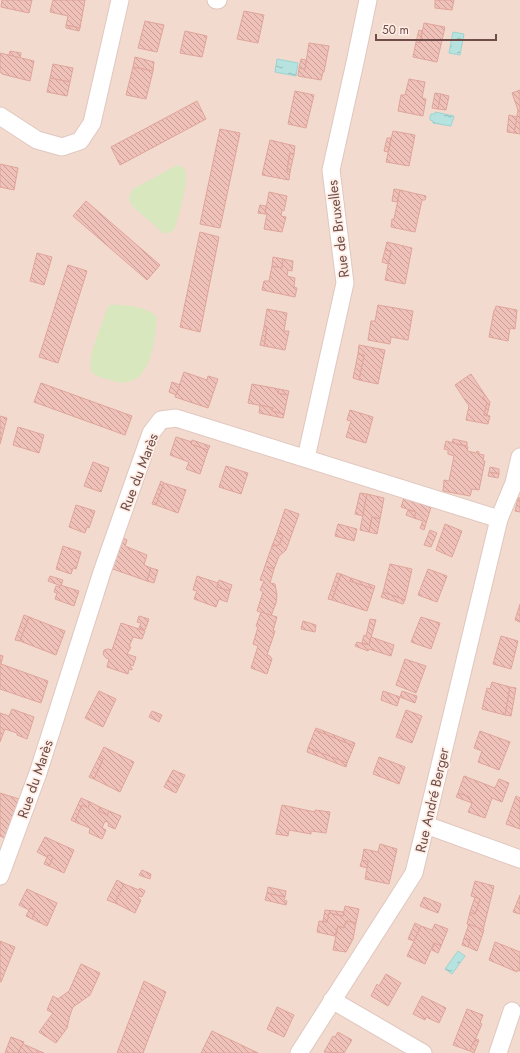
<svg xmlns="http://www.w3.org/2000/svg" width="520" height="1053" font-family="Jost,sans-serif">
	<defs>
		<pattern id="water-ripples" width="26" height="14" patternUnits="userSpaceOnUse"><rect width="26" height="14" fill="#b6e3df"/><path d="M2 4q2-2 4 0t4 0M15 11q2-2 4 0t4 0" fill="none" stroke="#98bab7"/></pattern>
		<pattern id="building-back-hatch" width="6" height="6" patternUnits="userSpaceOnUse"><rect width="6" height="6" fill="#efc1b8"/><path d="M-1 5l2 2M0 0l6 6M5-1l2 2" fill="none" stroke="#c69f98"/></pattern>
	</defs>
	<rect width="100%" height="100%" fill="#fbeadf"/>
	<!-- residential -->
	<rect fill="#f2dace" x="0" y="0" width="520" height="1053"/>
	<!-- green -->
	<g fill="#d9e7bf">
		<path d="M177,165C182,166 185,168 186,173C188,182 178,220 174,230L169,233H163L131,205C128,198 129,195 133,189Z"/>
		<path d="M110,305C123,304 149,307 157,317C155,342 150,392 114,381C106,379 98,377 91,372L90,362L92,351L107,309Z"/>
	</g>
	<!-- water -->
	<g fill="url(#water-ripples)" stroke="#9cd4d0">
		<polygon points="453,32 464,34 460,55 449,53"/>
		<polygon points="277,59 298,63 296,76 275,72"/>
		<polygon points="435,112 454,116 451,126 433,123 433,121 430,120 430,117 431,114 435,114"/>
		<polygon points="458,951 465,956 452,974 445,969"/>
	</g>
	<!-- building -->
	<g fill="url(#building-back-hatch)" stroke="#e0a49a">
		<polygon points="2,0 32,0 29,13 1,7"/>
		<polygon points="53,0 85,0 80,28 66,25 68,16 50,12"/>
		<polygon points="435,0 454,0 452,10 435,8"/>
		<polygon points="244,11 264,15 258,43 237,39"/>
		<polygon points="145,21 164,25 157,52 138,48"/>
		<polygon points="424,23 445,27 437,62 413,57 416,42 420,43"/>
		<polygon points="66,25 80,28 79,31 66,28"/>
		<polygon points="419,30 422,31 420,43 416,42"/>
		<polygon points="185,31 207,36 202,57 180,53"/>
		<polygon points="309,43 329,46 324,72 323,72 321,80 298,76 299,68 305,69"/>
		<polygon points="10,51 21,53 20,58 9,55"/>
		<polygon points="0,53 34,61 30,81 2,74 2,73 0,72"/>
		<polygon points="135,57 154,62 153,71 133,67"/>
		<polygon points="301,59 306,60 305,69 299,68"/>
		<polygon points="53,64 73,68 70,82 50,78"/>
		<polygon points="133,67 153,71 146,99 126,95"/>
		<polygon points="50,78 70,82 67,96 47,92"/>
		<polygon points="409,79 425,82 422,98 426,99 423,116 398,111 401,95 405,95"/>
		<polygon points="520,90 520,134 514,133 518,110 512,93"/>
		<polygon points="295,91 314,95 306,128 288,124"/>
		<polygon points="435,93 441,94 438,109 432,108"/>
		<polygon points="441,94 449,96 446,110 438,109"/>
		<polygon points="197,101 206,119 120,165 111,147"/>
		<polygon points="509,115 517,117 514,133 507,132"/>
		<polygon points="220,129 240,133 220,228 200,224"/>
		<polygon points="393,131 415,135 409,166 386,162"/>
		<polygon points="387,138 391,138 388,152 384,151"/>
		<polygon points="270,140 295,146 294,154 290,153 287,171 290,172 289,180 262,175"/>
		<polygon points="290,153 294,154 290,172 287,171"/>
		<polygon points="0,164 18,168 14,190 0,187"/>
		<polygon points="394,189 400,190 397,202 392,201"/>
		<polygon points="400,190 426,196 425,200 422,200 415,232 391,227 392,219 394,219"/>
		<polygon points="269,192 287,196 284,211 282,210 281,216 286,217 282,232 264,229 267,214 265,214"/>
		<polygon points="86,201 160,265 147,280 73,216"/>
		<polygon points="260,205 266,206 265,214 258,213"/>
		<polygon points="200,232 219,237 200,332 180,327"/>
		<polygon points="387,242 412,248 405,284 385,280 391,251 385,250"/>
		<polygon points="385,250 391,251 388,264 382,262"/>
		<polygon points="37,253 52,257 44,285 30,281"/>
		<polygon points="273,257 283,259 282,268 272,266"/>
		<polygon points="283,259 293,261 292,271 288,270 287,276 295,278 294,287 297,288 295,297 262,290 264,281 269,281 272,266 282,268"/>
		<polygon points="68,265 87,271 58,363 39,357"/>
		<polygon points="378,305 413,311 408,340 391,337 390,344 368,340 371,321 375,321"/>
		<polygon points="496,306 517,310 515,329 510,328 508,341 489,337 494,310 495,310"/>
		<polygon points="267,309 287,313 284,331 289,331 285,350 264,346 267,327 264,327"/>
		<polygon points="264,327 267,327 264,346 260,345"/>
		<polygon points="359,345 385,350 378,384 359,380 364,355 358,354"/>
		<polygon points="358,354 364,355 359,380 353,378"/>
		<polygon points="184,372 207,380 208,376 218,379 208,408 175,397"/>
		<polygon points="471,374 485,395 483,397 487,403 484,415 490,416 488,424 466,420 469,406 455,385"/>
		<polygon points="172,382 180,385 176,395 169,392"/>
		<polygon points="41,383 132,416 125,435 34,402"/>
		<polygon points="252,384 279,389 278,393 288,395 284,414 272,411 273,408 248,403"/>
		<polygon points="279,389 289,391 288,395 278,393"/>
		<polygon points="485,395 490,402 487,416 484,415 487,403 483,397"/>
		<polygon points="260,405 273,408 272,411 284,414 283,418 259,413"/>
		<polygon points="350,410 373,417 366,443 346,437 351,421 347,420"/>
		<polygon points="0,416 7,418 0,444"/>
		<polygon points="18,427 44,435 39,453 13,445"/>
		<polygon points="176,437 192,442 191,444 208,450 200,474 186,469 189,462 170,455"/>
		<polygon points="453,439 467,442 467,446 452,443"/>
		<polygon points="192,440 210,446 208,450 191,444"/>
		<polygon points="446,441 468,447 467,451 476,453 477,451 479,452 479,454 484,455 483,461 485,461 479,490 472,489 470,496 443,491 444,480 449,481 454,456 448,454 448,450 444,449"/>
		<polygon points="93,462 109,468 101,492 84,486"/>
		<polygon points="226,466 248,473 241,494 219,487"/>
		<polygon points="490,467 499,469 499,474 489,472"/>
		<polygon points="489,472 499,474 498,478 488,476"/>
		<polygon points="161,481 164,483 156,505 152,504"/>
		<polygon points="164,483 186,490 178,513 156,505"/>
		<polygon points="360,493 367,494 363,516 355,514"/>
		<polygon points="367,494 384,498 380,519 372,517 369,532 360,530"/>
		<polygon points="404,498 431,507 424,530 420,528 423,521 414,518 416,512 401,507"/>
		<polygon points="518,498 520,498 520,512 515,511"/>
		<polygon points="76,505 95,511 89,528 87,527 85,533 69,527"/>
		<polygon points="285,509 299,514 286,550 279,556 274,569 265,566 272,546 279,545 283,535 277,533"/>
		<polygon points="408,510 416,512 414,518 406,515"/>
		<polygon points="372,517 380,519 377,534 369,532"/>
		<polygon points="338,524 357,529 354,541 335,536"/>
		<polygon points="445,524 462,531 452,557 436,550"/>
		<polygon points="430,530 437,533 431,547 424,545"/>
		<polygon points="277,533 283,535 279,545 272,546"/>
		<polygon points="121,537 127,540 125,546 147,555 144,565 151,568 147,581 110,568"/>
		<polygon points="63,546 81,552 76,569 73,568 71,574 56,569"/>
		<polygon points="390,564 412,569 405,600 383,592"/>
		<polygon points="265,566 274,569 270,583 275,584 277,595 276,603 271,616 257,611 263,592 260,590 264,581 260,580"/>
		<polygon points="151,568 158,570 154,583 147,581"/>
		<polygon points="428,569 447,576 437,602 418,595"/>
		<polygon points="337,573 341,574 332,600 328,599"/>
		<polygon points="341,574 351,578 350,581 374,589 367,611 332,600"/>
		<polygon points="50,576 63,580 61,586 48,581"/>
		<polygon points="197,576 218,583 217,587 230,591 227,602 219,599 216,607 194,599 197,591 193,590"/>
		<polygon points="351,578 375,586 374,589 350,581"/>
		<polygon points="219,580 232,585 230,591 217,587"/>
		<polygon points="60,585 79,591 74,606 55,599 57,593 54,592 56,586 59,587"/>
		<polygon points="383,592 405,600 403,604 381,597"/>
		<polygon points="520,604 520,622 515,620"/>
		<polygon points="261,612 277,617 273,631 275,631 267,655 270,656 272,659 267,674 251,668 258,646 253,644 258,627 256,626"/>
		<polygon points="24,615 29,617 20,641 15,640"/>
		<polygon points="139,616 149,619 145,630 139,628 141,623 137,622"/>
		<polygon points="29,617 65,631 56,655 20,641"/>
		<polygon points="421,617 440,623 431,649 411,642"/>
		<polygon points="370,619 376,620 369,645 362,643 364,635 366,636"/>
		<polygon points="303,621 316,625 315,632 301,629"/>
		<polygon points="121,623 145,631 142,639 133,637 129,647 131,647 127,654 136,657 133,666 131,665 130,667 132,668 132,670 129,669 128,674 107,667 109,659 106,658 103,654 104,650 108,649 112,650"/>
		<polygon points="501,636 518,641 511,669 493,664"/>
		<polygon points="371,637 394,645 391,656 369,649 368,651 355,646 357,642 369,645"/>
		<polygon points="0,655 3,656 1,664 48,681 41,703 0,689"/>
		<polygon points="405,659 426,666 416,693 396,685"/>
		<polygon points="492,682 510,687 505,715 482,709 487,688 490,689"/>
		<polygon points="510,687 516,688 511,716 505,715"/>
		<polygon points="99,691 116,699 103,727 85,718"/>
		<polygon points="383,691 400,697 397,706 381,700"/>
		<polygon points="402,691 417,696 415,703 400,697"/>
		<polygon points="12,709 34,717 27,739 17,735 17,733 5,729 0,742 0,713 9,716"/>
		<polygon points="406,710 422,716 412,743 396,737"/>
		<polygon points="152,711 162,715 159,722 149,717"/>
		<polygon points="316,728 355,743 354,746 315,730"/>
		<polygon points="315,730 354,746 347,763 308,748"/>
		<polygon points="480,731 510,742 499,770 478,762 482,751 474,748"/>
		<polygon points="104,747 134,762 120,792 94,779 103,759 99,757"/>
		<polygon points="308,748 347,763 346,767 307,752"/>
		<polygon points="99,757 103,759 94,779 89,777"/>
		<polygon points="379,757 405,767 399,784 373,774"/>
		<polygon points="173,770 185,775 179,787 167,781"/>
		<polygon points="464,776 495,788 499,779 509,783 502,802 492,798 485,818 468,812 472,803 469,797 458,793"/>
		<polygon points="167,781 179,787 176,793 164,787"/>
		<polygon points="0,793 19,799 5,838 0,836"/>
		<polygon points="458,793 469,797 472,803 456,797"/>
		<polygon points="516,796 520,798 520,829 506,824"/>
		<polygon points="81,798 90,802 88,808 82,805 75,822 71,820"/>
		<polygon points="90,802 100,807 99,811 107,815 109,811 121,816 115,829 108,826 109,823 105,821 102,828 106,830 102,839 89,833 90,828 75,822 82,805 88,808"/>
		<polygon points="282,805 315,812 315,810 330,812 326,833 311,831 311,834 289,830 288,836 276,834"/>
		<polygon points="100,807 109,811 107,815 99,811"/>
		<polygon points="45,837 74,850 64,873 49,866 53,857 48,855 47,857 37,852"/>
		<polygon points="380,844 397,849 389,884 365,879 368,862 362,860 364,849 378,852"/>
		<polygon points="48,855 53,857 49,866 44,864"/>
		<polygon points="362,860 368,862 367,868 360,866"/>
		<polygon points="142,870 151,874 150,879 139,875"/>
		<polygon points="117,880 124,884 115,903 107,900"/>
		<polygon points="475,881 494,886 483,930 467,924 470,912 475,914 480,899 471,896"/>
		<polygon points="124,884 139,890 140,888 145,891 142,897 139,896 138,898 141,900 135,913 115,903"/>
		<polygon points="268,887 286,891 285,897 267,893"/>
		<polygon points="27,889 57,903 47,926 32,919 35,911 30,908 29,910 19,905"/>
		<polygon points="267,893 285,897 284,900 287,901 286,905 265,900"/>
		<polygon points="520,895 520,914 513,912"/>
		<polygon points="424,897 441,904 438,913 420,906"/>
		<polygon points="475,897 480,899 475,914 470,912"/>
		<polygon points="345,906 359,909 356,923 346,921 344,928 338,926 335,936 317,932 319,921 327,922 329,913 343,916"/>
		<polygon points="30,908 35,911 32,919 26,916"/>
		<polygon points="325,910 344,912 343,916 329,913 327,922 323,921"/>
		<polygon points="346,921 356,923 353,939 346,952 333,950 338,926 344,928"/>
		<polygon points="415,923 421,926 414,941 408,939"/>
		<polygon points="435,924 448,929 441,946 434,943 425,964 407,956 421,926 432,930"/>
		<polygon points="469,924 484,930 477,951 468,947 470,940 464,938"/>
		<polygon points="464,938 470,940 468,947 462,945"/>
		<polygon points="0,941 15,947 1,982 0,982"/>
		<polygon points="495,942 520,952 520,971 517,970 517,972 489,960"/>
		<polygon points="434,943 441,946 438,953 432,950"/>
		<polygon points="81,964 100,973 90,995 73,1007 70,1015 67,1028 56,1043 39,1032 53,1013 47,1010 53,996 58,999 69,991"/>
		<polygon points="386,974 401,983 388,1006 371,996 377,984 379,986"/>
		<polygon points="144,981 166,992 143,1053 117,1053"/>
		<polygon points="422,996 446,1008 439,1023 426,1017 425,1020 413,1014"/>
		<polygon points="277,1007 294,1015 284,1037 267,1029"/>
		<polygon points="467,1009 483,1015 480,1023 482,1024 470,1051 453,1045"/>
		<polygon points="212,1031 258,1053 201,1053"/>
		<polygon points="338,1032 352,1040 344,1053 324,1052 333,1036 335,1037"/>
		<polygon points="11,1037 24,1042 18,1053 5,1053"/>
		<polygon points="476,1039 479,1040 474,1053 470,1051 473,1042 475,1042"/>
		<polygon points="23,1044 44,1053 18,1053"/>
	</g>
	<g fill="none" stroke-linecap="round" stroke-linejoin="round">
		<defs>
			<g id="minor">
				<polyline points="216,0 218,0"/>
				<polyline points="0,116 37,140 62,147 80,141 92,123 120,0"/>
				<polyline points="306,458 345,283 331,170 356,58 368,0"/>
				<polyline points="426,825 520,859"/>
				<polyline points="0,876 38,773 102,572 151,433 161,420 176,418 499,519 514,483 520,457"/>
				<polyline points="332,1000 423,1053"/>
				<polyline points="299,1053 414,873 499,519"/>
				<polyline points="498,1053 512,1011"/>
			</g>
		</defs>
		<!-- minor casing -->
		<use href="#minor" stroke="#e0c7bf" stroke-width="19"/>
		<!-- minor -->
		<use href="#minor" stroke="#fff" stroke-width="17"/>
	</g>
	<g text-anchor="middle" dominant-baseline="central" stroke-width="3.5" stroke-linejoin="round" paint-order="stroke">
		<!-- street labels -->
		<g font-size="14" fill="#704d49" stroke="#feeee5">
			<text transform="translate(338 229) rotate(-97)">Rue de Bruxelles</text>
			<text transform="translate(139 472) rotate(-69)">Rue du Marès</text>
			<text transform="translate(35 779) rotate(-71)">Rue du Marès</text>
			<text transform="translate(432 800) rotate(-77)">Rue André Berger</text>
		</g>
	</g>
	<!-- scale -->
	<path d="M376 34v6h120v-6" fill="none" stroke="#704d49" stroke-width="2"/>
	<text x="382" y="34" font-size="12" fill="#704d49" stroke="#feeee5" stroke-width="3" paint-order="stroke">50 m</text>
</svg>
